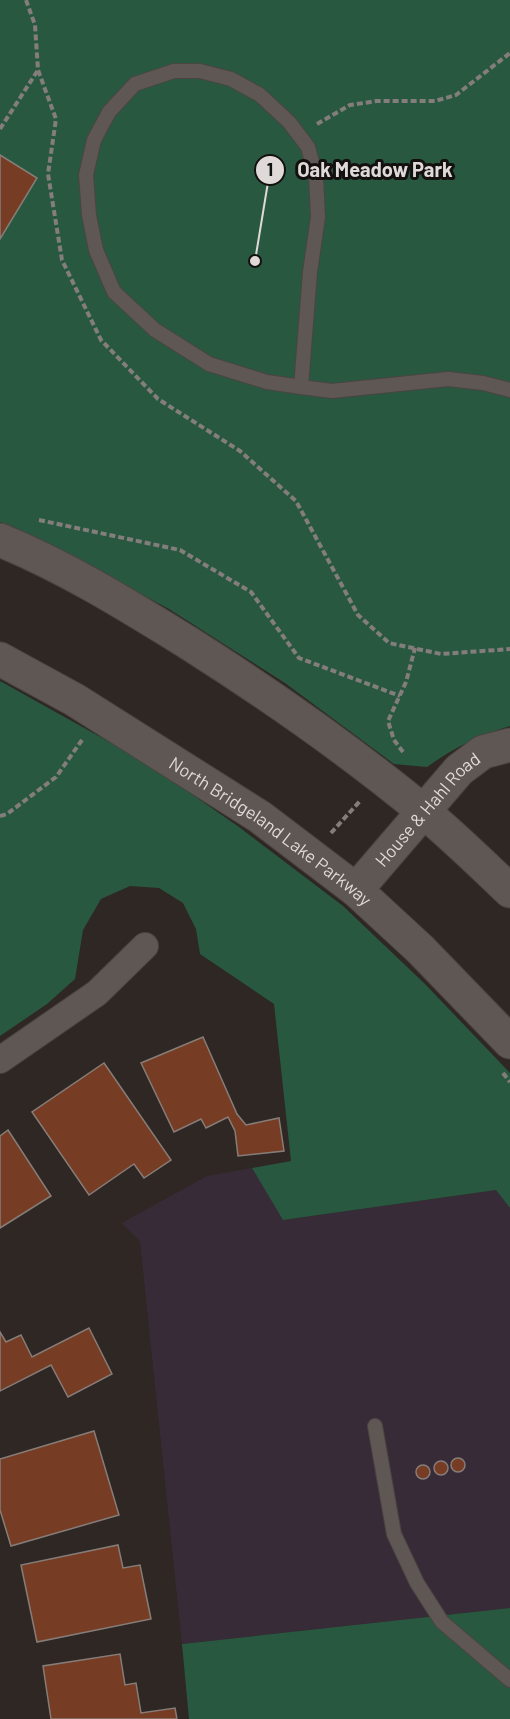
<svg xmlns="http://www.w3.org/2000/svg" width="510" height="1719" font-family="Barlow,sans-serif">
	<rect width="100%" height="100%" fill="#2e2724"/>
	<!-- industrial -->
	<polygon fill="#382b38" points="252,1168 284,1220 496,1190 510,1208 510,1608 182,1644 140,1241 122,1223 207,1176"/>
	<!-- green -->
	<g fill="#295841">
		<path d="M0,0H510V726C478,736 455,747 427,767L394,764L285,683L169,609L50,545L0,522Z"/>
		<polygon points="0,681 147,763 239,827 343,906 425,984 510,1073 510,1208 496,1190 283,1220 252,1168 291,1161 274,1004 200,954 196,929 183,903 159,888 130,886 101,899 83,930 75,979 47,1004 0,1036"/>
		<polygon points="510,1608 510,1719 189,1719 182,1644"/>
	</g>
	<!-- building -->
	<g fill="#773c24" stroke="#867d79" stroke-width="1.5">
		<polygon points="0,155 37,178 0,239"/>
		<polygon points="203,1037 237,1114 246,1125 279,1118 284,1151 238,1156 235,1131 228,1117 206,1128 201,1119 174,1132 141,1063"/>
		<polygon points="104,1063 171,1160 144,1178 134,1164 89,1195 32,1112"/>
		<polygon points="8,1130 51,1196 0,1228 0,1136"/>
		<polygon points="89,1328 112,1374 68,1397 51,1365 0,1391 0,1332 6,1342 21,1335 32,1357"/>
		<polygon points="94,1431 119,1515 11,1546 0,1510 0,1459"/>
		<circle cx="458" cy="1465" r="7"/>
		<circle cx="441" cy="1468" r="7"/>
		<circle cx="423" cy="1472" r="7"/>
		<polygon points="118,1545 123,1568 140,1565 151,1619 37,1642 21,1565"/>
		<polygon points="120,1654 125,1685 136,1683 141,1713 175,1708 177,1719 51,1719 43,1666"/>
	</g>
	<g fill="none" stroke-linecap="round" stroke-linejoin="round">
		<defs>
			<g id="lane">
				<polyline points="301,387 310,272 318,217 316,176 308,147 289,122 260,95 231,79 200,71 174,71 135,84 109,112 94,140 86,175 89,215 96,250 114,292 155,330 209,364 267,382 301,387 332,391 448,379 483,383 510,390"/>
				<polyline points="375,1426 394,1534 417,1583 442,1622 510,1680"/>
			</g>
			<polyline id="street" points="0,1060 97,993 145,946"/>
			<g id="secondary">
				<path d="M0,540C66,567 127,605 187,642C269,694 348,749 423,811C453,836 482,864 510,891"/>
				<path id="s1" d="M0,659L75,700L260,817L356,890L420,949L510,1042"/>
				<path id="s2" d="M356,890L459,770L483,752L510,745"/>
			</g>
		</defs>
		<!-- lane casing -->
		<use href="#lane" stroke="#4a4442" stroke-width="16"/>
		<!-- street casing -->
		<use href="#street" stroke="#4a4442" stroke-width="28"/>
		<!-- secondary casing -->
		<use href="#secondary" stroke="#4a4442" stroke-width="35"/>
		<!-- path -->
		<g stroke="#837d7b" stroke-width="4" stroke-dasharray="6 3" stroke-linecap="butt">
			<polyline points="26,0 35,25 38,70 56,119 48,174 62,260 101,340 158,399 240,451 296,501 358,615 389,643 441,654 510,649"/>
			<polyline points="317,124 350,105 377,101 435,101 456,95 510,53"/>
			<polyline points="0,129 38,70"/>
			<polyline points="39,520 180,550 251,592 299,658 400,696"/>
			<polyline points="403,752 394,740 388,721 406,682 415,648"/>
			<polyline points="0,816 7,814 56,777 82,740"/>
			<polyline points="331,833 360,801"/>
			<polyline points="503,1073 510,1082"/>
		</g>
		<!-- lane -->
		<use href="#lane" stroke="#5f5754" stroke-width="14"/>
		<!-- street -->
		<use href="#street" stroke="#5f5754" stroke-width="26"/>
		<!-- secondary -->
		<use href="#secondary" stroke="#5f5754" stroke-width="33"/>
	</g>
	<g text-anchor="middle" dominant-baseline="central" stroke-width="6" stroke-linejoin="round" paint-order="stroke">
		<!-- street labels -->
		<g font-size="18" fill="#dfdad8" stroke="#14100f">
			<text stroke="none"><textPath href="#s2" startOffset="108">House &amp; Hahl Road</textPath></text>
			<text stroke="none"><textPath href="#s1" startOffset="321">North Bridgeland Lake Parkway</textPath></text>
		</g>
	</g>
	<!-- callouts -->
	<path fill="none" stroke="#dfdad8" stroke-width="2" d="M255 261L270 170"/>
	<g fill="#dfdad8" stroke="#14100f" stroke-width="2">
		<circle cx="255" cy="261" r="6"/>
		<circle cx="270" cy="170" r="15"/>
	</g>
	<g font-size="18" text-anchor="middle" font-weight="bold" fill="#111">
		<text x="270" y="176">1</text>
	</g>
	<g font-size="20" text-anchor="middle" font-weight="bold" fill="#dfdad8" stroke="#14100f" stroke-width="6" stroke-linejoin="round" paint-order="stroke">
		<text x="375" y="177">Oak Meadow Park</text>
	</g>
</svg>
